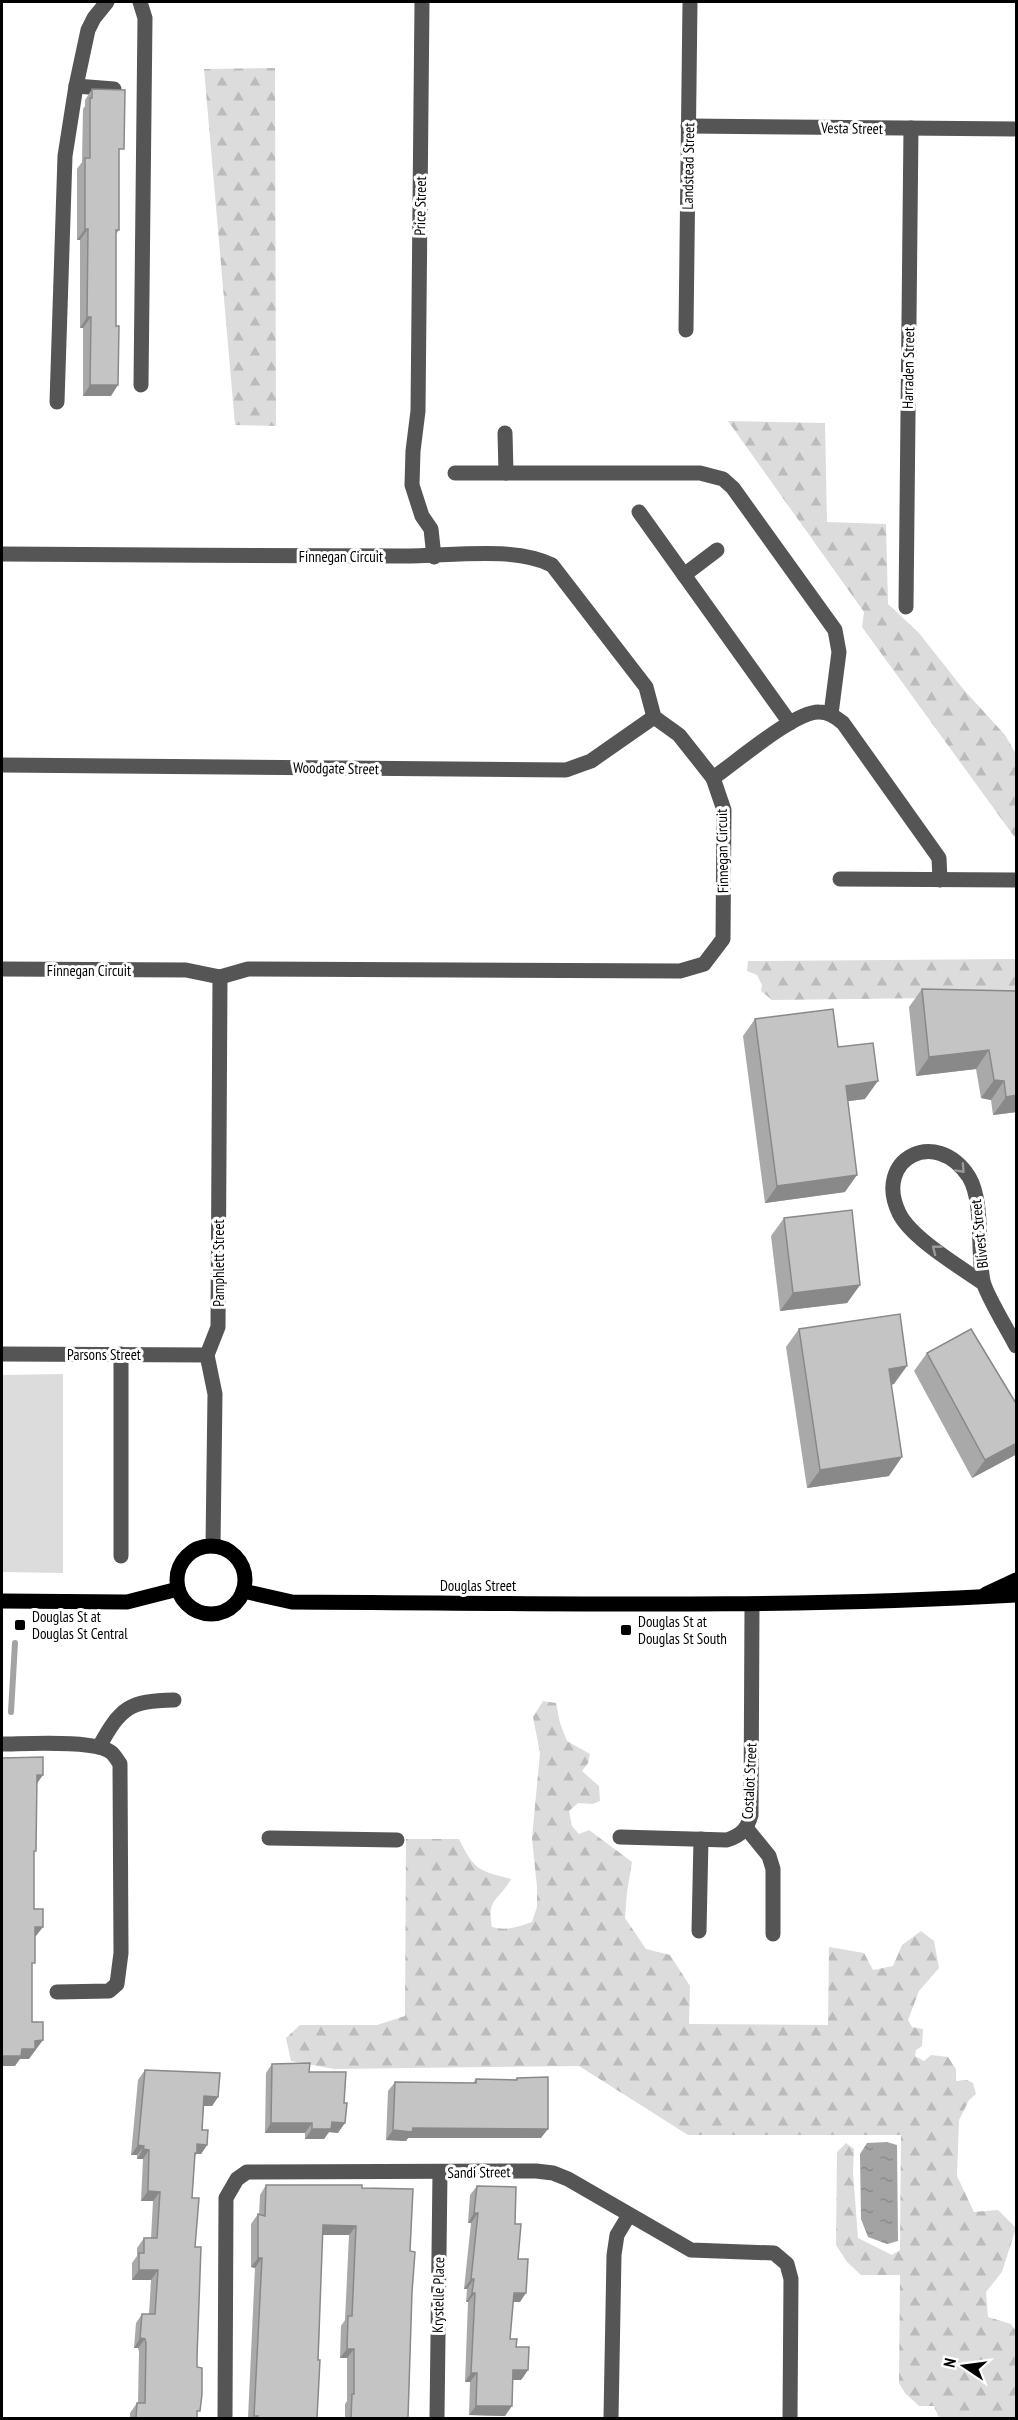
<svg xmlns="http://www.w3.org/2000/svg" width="1018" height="2420" font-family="'PT Sans Narrow',sans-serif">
	<defs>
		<pattern id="forest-firs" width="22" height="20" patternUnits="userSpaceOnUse" patternTransform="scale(1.5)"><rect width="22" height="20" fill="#dcdcdc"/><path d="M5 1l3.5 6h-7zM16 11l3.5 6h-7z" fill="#bbb"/></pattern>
		<pattern id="water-ripples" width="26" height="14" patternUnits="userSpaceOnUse" patternTransform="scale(1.5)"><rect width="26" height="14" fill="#a3a3a3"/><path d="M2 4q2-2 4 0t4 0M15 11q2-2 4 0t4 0" fill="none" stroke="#8b8b8b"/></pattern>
	</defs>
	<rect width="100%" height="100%" fill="#fff"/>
	<!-- forest -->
	<g fill="url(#forest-firs)">
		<polygon points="275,68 276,426 235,425 204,69"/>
		<polygon points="728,421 825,423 827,522 886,524 888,604 919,633 964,690 1005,735 1016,754 1016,839 862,627 864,612"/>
		<polygon points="1016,959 1016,997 772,1000 761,991 762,985 757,975 747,971 748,961"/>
		<path d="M543,1701L556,1703L560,1723L567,1741L590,1754L588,1763L582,1771L599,1786L600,1801L593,1804L578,1803L569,1811L572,1826L579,1834L589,1830L632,1862L627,1892L625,1918L646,1949L670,1955L690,1986L689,2024L828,2025L829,1947L864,1953L873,1970L893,1966L902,1945L921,1931L934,1941L939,1968L919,1991L908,2020L912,2027L923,2029L922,2046L916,2050L915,2056L924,2061L931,2055L948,2057L956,2069V2081L967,2080L973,2083L976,2094L969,2100L959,2120L957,2176L974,2212L998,2210L1016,2228L1002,2272L986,2292L988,2317L1011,2324L1016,2331V2418H939L934,2406H919L905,2393L899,2383L900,2275H861L847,2262L836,2245L837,2152L846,2143L854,2149L853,2172L858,2238L892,2255L900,2250L901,2135H688L579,2066L334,2069L291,2061L286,2038L300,2025H377L405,2016L406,1839H459C474,1870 479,1871 511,1879C500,1900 486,1898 492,1927C507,1931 518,1927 532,1922L537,1907V1887L532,1838L540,1753L533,1717Z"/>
	</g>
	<!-- park -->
	<polygon fill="#dcdcdc" points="63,1374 63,1573 2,1572 2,1375"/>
	<!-- water -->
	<polygon fill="url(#water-ripples)" points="887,2142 897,2145 898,2241 887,2244 868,2237 861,2219 860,2154 867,2143"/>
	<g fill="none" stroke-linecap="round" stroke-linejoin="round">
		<!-- stream -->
		<polyline stroke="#a3a3a3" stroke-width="6" points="11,1712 15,1643"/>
		<!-- minor -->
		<g stroke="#555" stroke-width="15">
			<polyline points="140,2 145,18 141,385"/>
			<polyline points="422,2 418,411 413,451 412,485 422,516 431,529 434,557"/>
			<polyline points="76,86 114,89"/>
			<polyline points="688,126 1016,129"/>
			<polyline points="686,330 690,2"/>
			<polyline points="57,402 65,156 76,86 88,30 94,18 107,2"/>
			<polyline points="505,433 506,473"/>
			<polyline points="455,473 700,473 723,479 733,488 835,630 839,652 831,714"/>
			<polyline points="639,512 790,723"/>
			<path d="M2,554C134,555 267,556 399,556C445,557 512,545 552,565L646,687L654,717L679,735L713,778L724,810L723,939L704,964L680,971L248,969L220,977L186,970L2,969"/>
			<polyline points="684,575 717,550"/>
			<polyline points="906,607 911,128"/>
			<polyline points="2,765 566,770 591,761 654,717"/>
			<path d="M713,778C735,763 795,711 819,712C829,712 835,717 843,723L939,858L940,880"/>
			<polyline points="840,879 1016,880"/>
			<path d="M983,1283C960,1267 911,1238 899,1213C873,1159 936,1126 969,1177C984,1202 977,1252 983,1281C986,1295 1009,1332 1016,1346"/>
			<polyline points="2,1354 207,1355"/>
			<polyline points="213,1546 215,1394 207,1355 218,1327 220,977"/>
			<polyline points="121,1556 121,1354"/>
			<path d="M2,1744C24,1744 97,1739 112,1753C115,1756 118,1761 120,1764L121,1953L117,1984L109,1991L57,1992"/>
			<path d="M99,1747C121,1707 129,1701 174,1700"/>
			<polyline points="747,1829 769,1856 773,1869 773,1934"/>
			<path d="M620,1837L727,1840C742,1835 747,1829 751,1815L752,1604"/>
			<polyline points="269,1838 397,1840"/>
			<polyline points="699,1931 701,1839"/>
			<polyline points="225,2418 226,2198 237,2179 247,2172 536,2171 553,2173 568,2179 691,2250 774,2253 787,2264 791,2279 790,2418"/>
			<polyline points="437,2418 440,2172"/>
			<polyline points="611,2418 614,2255 617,2235 629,2215"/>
		</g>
		<!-- major -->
		<g stroke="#000" stroke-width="15">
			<circle cx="211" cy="1580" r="34"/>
			<path d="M243,1591L292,1602C533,1603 775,1609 1016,1595"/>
			<polyline points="986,1594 1016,1580"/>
			<polyline points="2,1601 127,1602 178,1589"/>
		</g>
	</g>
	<!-- wall -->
	<g fill="#a9a9a9">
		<polygon points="92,89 119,156 119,230 116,234 111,396 83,396 83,328 80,328 80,240 77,240 77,169 82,162 83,109 85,106 85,100"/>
		<polygon points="922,989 1017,991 1017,1112 993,1115 991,1100 981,1098 976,1069 916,1076 909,1007"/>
		<polygon points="755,1019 838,1047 865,1099 848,1101 845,1192 765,1203 743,1036"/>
		<polygon points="784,1218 860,1285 847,1303 780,1311 771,1236"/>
		<polygon points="799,1329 894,1384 891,1385 889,1476 807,1488 786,1347"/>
		<polygon points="927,1353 1017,1405 1017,1454 972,1478 914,1371"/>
		<polygon points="272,2064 309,2072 338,2133 329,2132 324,2139 305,2139 305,2133 265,2133 266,2073"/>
		<polygon points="145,2070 218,2097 212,2106 204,2106 202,2130 207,2145 201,2154 196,2154 194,2157 192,2198 195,2247 197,2357 197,2418 130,2418 130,2413 137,2403 138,2403 139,2352 138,2348 134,2348 136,2323 142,2314 149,2314 151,2280 132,2280 132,2263 137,2256 137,2248 144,2238 151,2238 153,2201 141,2201 143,2159 137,2159 137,2155 131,2155 138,2080"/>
		<polygon points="517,2078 541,2138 408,2138 406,2141 386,2140 388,2091 395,2082 473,2083 476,2079 515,2080"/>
		<polygon points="266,2185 362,2188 410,2251 412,2292 408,2418 345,2418 345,2404 347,2401 347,2358 340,2358 341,2326 345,2320 349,2235 322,2235 317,2418 248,2418 255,2268 251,2267 251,2224 258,2214 259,2215 260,2195"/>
		<polygon points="477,2186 515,2224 518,2259 520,2302 513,2302 510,2339 516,2347 528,2370 521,2380 513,2380 505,2416 469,2415 470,2382 465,2382 468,2302 466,2302 467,2289 464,2289 471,2223 468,2223 470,2195"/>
	</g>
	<!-- shaded-wall -->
	<g fill="#898989">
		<polygon points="85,229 88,229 80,240 77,240"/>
		<polygon points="87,317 91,317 83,328 80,328"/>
		<polygon points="90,385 118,385 111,396 83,396"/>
		<polygon points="989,1050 976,1069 916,1076 929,1057"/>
		<polygon points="994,1080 1004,1081 991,1100 981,1098"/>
		<polygon points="878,1081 865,1099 834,1103 846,1086"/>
		<polygon points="1017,1095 1017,1112 993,1115 1006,1097"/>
		<polygon points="857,1175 845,1192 765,1203 777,1186"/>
		<polygon points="860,1285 847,1303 780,1311 793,1293"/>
		<polygon points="907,1366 894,1384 875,1387 889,1369"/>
		<polygon points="1017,1443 1017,1454 972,1478 985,1460"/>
		<polygon points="902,1457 889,1476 807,1488 820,1470"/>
		<polygon points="37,1775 43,1775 36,1785"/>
		<polygon points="35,1927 43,1927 36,1936 28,1936"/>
		<polygon points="43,2040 29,2059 20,2059 15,2066 2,2066 2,2056 22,2049 35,2041"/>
		<polygon points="204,2096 218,2097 212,2106 197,2106"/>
		<polygon points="332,2122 345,2123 338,2133 329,2132 324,2139 305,2139 312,2129"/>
		<polygon points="271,2123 312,2123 305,2133 265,2133"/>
		<polygon points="413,2128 548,2129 541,2138 408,2138 406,2141 386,2140 393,2130"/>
		<polygon points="197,2144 207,2145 201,2154 196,2154 190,2162"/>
		<polygon points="138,2145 144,2146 137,2155 131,2155"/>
		<polygon points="143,2149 149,2150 143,2159 137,2159"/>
		<polygon points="148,2191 160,2192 153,2201 141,2201"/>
		<polygon points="474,2213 478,2213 471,2223 468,2223"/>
		<polygon points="323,2225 356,2226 349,2235 316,2235"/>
		<polygon points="258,2258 262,2258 255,2268 251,2267"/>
		<polygon points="139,2270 158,2270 151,2280 132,2280"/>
		<polygon points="471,2279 474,2279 467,2289 464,2289"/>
		<polygon points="472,2293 475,2293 468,2302 466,2302"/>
		<polygon points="514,2293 526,2293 520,2302 507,2302"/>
		<polygon points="140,2338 145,2339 138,2348 134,2348"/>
		<polygon points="347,2349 354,2349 347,2358 340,2358"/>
		<polygon points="513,2370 528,2370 521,2380 506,2380"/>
		<polygon points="471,2373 477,2373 470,2382 465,2382"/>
		<polygon points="476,2406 512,2406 505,2416 469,2415"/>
	</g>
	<!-- building -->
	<g fill="#c4c4c4" stroke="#898989" stroke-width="1.5">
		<polygon points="92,89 125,90 124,149 119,149 119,230 116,230 116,326 119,326 118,385 90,385 91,317 87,317 88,229 85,229 85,158 90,158 90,98 92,98"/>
		<polygon points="922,989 1017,991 1017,1095 1006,1097 1004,1081 994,1080 989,1050 929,1057"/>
		<polygon points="833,1009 838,1047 873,1043 878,1081 846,1086 857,1175 777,1186 755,1019"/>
		<polygon points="852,1210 860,1285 793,1293 784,1218"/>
		<polygon points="900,1314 907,1366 889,1369 902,1457 820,1470 799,1329"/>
		<polygon points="971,1329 1017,1405 1017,1443 985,1460 927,1353"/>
		<polygon points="43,1757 43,1775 37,1775 36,1851 34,1851 34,1909 43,1909 43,1927 35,1927 35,1963 32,1963 32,2022 43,2022 43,2040 35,2041 35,2049 22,2049 21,2056 2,2056 2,1758"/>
		<polygon points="310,2063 309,2072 346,2072 344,2103 347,2103 345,2123 332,2122 331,2129 312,2129 312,2123 271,2123 272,2064"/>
		<polygon points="145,2070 220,2073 218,2097 204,2096 202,2130 208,2130 207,2145 197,2144 197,2153 195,2153 192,2198 199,2198 195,2247 201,2247 197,2357 197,2367 202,2368 202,2394 200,2411 197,2411 197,2418 136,2418 137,2403 145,2403 146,2343 145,2339 140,2338 142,2314 155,2314 158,2270 139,2270 139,2253 144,2253 144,2238 157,2238 160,2192 148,2191 149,2150 143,2149 144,2146 138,2145"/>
		<polygon points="548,2077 548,2129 413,2128 412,2132 393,2130 395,2082 476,2083 476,2079 517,2080 517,2078"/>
		<polygon points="266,2185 362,2185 362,2188 413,2189 410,2251 415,2252 412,2292 408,2418 351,2418 352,2394 354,2394 354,2349 347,2349 348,2316 352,2316 356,2226 323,2225 318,2360 320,2360 317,2418 257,2418 258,2416 254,2416 262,2258 258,2258 258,2214 265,2216"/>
		<polygon points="477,2186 516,2187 515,2224 521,2224 518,2259 528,2259 526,2293 514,2293 510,2339 517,2339 516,2347 529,2347 528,2370 513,2370 512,2406 476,2406 477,2373 471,2373 475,2293 472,2293 474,2279 471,2279 478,2213 474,2213"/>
	</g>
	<!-- one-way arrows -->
	<defs><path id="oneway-chevron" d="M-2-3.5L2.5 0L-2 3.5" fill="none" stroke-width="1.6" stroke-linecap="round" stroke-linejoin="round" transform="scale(1.5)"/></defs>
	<g stroke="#999">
		<use href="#oneway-chevron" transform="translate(961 1169) rotate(47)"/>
		<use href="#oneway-chevron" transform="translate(936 1249) rotate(-142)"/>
	</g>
	<!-- markers -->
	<g fill="#000" stroke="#fff" stroke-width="2">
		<rect x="14" y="1619" width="12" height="12" rx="3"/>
		<rect x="620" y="1624" width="12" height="12" rx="3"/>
	</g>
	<g text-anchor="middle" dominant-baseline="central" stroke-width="6" stroke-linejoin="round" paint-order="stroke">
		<!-- street labels -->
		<g font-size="15" fill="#000" stroke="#fff">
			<text transform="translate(852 128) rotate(1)">Vesta Street</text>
			<text transform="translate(688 166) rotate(-89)">Landstead Street</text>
			<text transform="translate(420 206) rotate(-89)">Price Street</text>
			<text transform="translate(908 368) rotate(-89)">Harraden Street</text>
			<text x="341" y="556">Finnegan Circuit</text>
			<text transform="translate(336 768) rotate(1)">Woodgate Street</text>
			<text transform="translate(722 851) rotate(-91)">Finnegan Circuit</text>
			<text x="89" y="970">Finnegan Circuit</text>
			<text transform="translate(979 1234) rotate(-96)">Blivest Street</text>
			<text transform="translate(218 1263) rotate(-90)">Pamphlett Street</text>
			<text x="104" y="1354">Parsons Street</text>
			<text x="478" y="1585">Douglas Street</text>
			<text transform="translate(749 1781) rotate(-87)">Costalot Street</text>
			<text transform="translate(479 2172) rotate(-1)">Sandi Street</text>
			<text transform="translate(438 2295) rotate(-89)">Krystelle Place</text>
		</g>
		<!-- poi labels -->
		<g font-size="15" fill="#000" stroke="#fff" text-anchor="start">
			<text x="32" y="1616">Douglas St at<tspan x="32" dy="17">Douglas St Central</tspan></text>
			<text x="638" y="1621">Douglas St at<tspan x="638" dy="17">Douglas St South</tspan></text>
		</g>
	</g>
	<!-- border -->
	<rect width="1018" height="2420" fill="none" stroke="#000000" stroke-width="6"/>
	<!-- north arrow -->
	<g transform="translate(964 2366) rotate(283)" stroke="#ffffff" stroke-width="4.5" paint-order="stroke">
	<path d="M0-4.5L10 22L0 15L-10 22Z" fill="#000000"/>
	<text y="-9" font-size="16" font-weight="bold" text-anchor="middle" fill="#000000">N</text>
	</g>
</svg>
